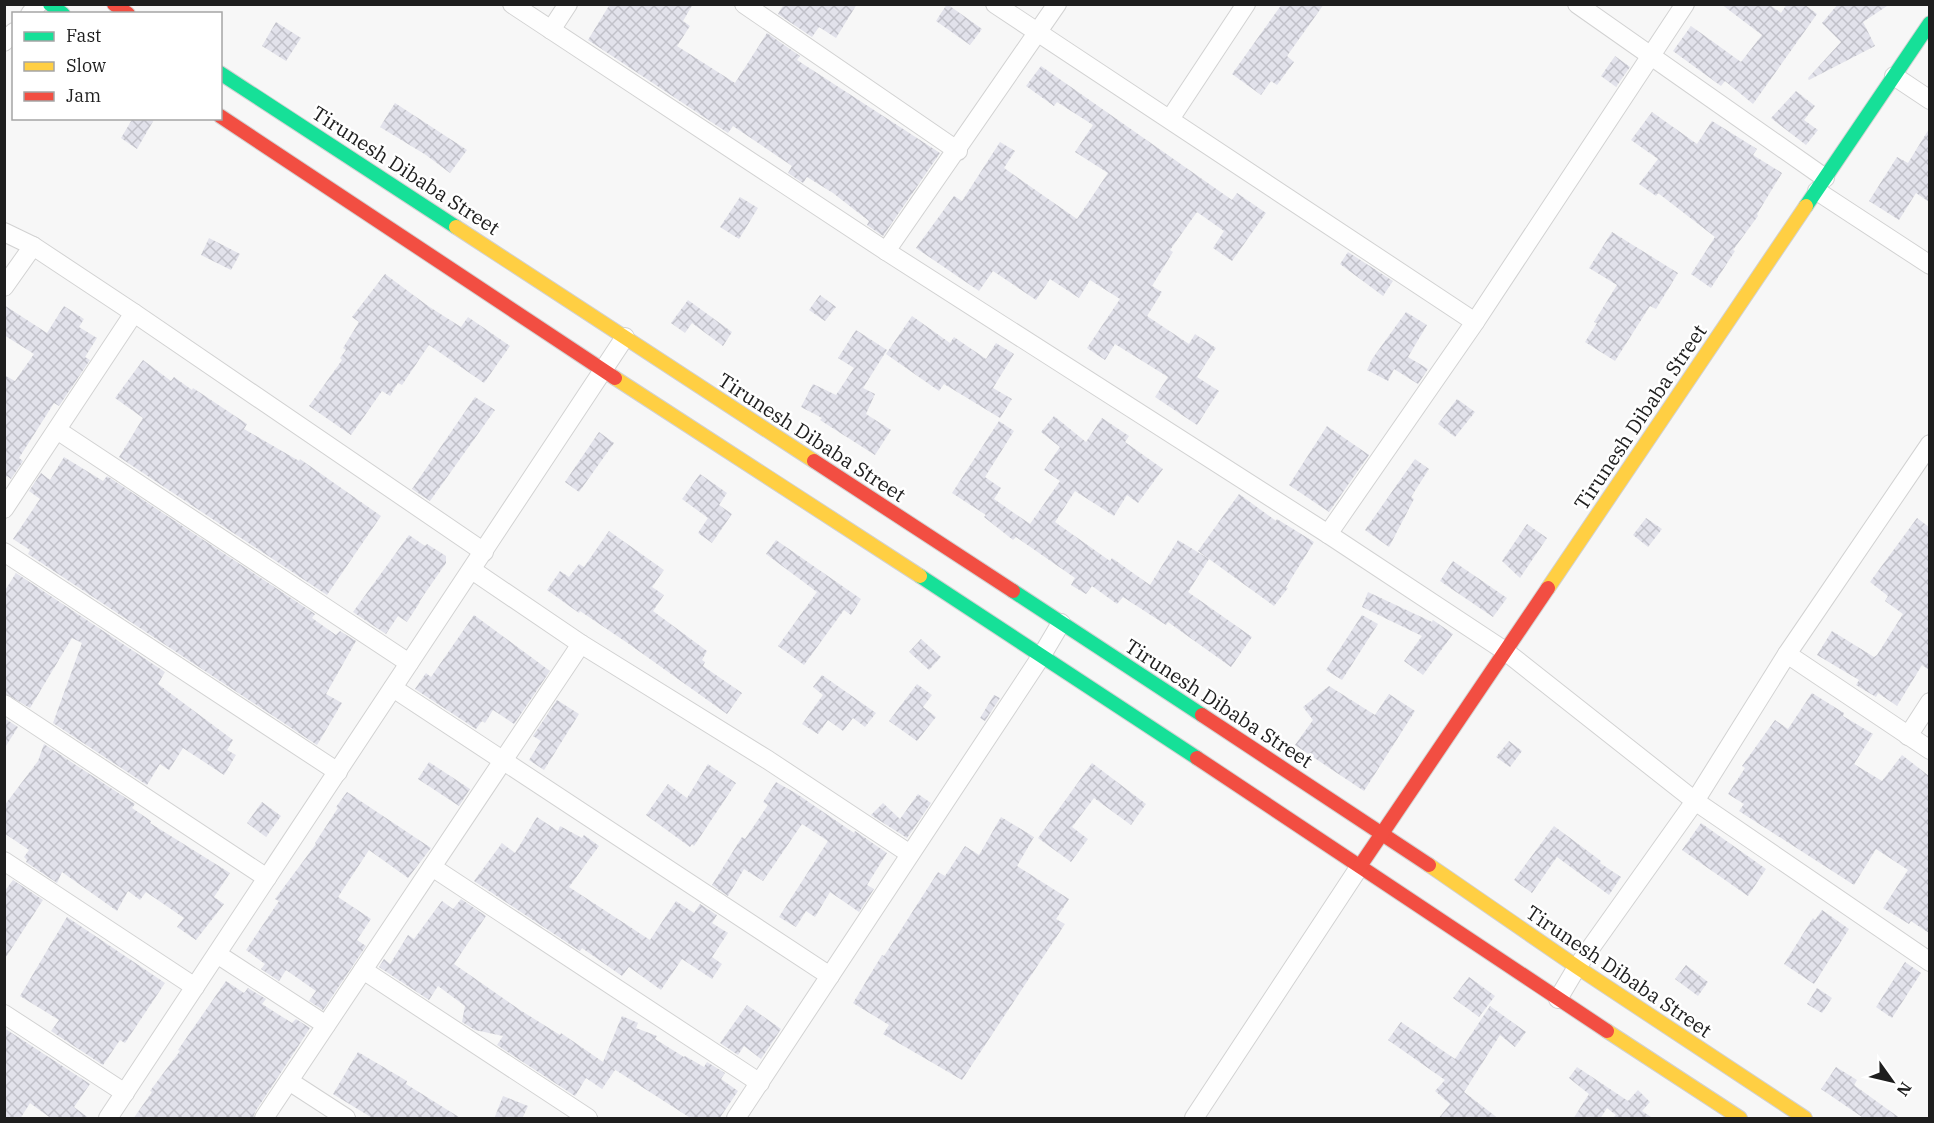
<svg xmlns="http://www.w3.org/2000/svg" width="1934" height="1123" font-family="'IBM Plex Serif',serif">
	<defs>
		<pattern id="building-cross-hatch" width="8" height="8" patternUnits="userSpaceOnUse" patternTransform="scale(1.5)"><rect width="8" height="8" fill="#e2e2eb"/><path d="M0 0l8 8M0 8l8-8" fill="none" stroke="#c1c1c9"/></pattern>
	</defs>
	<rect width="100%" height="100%" fill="#f7f7f7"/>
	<!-- building -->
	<g fill="url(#building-cross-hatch)">
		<polygon points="610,4 693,4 683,21 690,26 677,46 735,83 767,33 800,56 797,60 940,153 883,236 867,225 869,221 833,193 807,177 803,183 788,173 792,166 733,126 728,133 588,40"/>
		<polygon points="784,4 857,4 836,38 819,27 812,37 778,14"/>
		<polygon points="947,4 982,29 970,45 936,21"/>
		<polygon points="1282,4 1324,4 1287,56 1294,62 1277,85 1271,81 1261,95 1232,74"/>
		<polygon points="1721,4 1769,4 1781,13 1787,4 1804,4 1817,14 1753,104 1725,81 1721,86 1673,51 1691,26 1741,62 1762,35"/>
		<polygon points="1838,4 1890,4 1863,22 1875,46 1809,80 1808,78 1841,42 1822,23"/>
		<polygon points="276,22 301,38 286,61 262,46"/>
		<polygon points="1615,56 1630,67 1616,87 1601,76"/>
		<polygon points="1041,66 1232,200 1237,193 1266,213 1232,261 1213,248 1224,231 1197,212 1170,250 1173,252 1152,286 1162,292 1147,316 1189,344 1195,334 1216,348 1197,377 1219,391 1197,425 1155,397 1168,377 1115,344 1105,360 1087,348 1120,299 1090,280 1079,298 1050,279 1036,300 993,271 979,291 916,248 954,196 962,201 1000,142 1015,151 1004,168 1077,219 1108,173 1075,152 1093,125 1057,102 1054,106 1026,86"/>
		<polygon points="1796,91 1815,106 1804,120 1818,130 1806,145 1771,118"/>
		<polygon points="395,103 467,150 450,173 426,155 380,127"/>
		<polygon points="1652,112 1697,144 1712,121 1757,149 1753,155 1782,173 1757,214 1758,216 1733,250 1735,251 1711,288 1691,274 1715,237 1658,193 1656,196 1639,184 1658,159 1631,140"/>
		<polygon points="133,118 155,118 137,149 121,138"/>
		<polygon points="1929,129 1929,202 1916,193 1899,220 1869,201 1897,157 1908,163"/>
		<polygon points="740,197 758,208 739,239 720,227"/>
		<polygon points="1612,232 1678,273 1656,309 1650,306 1615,361 1585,342 1597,323 1594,322 1617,285 1589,268"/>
		<polygon points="209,238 240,254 231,270 201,255"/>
		<polygon points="1348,252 1393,281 1383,296 1340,264"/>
		<polygon points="385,274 428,306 461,327 468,317 510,346 484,383 429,345 402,385 398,383 390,396 382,391 351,435 309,406 342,360 340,358 346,350 343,348 359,322 352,317"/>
		<polygon points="820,295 836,307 825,321 809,310"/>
		<polygon points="688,300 732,332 723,346 692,323 685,333 671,323"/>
		<polygon points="4,305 47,333 64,306 84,319 79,327 97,338 85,357 90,360 59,406 54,403 19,458 23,461 11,479 7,476 4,481 4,375 15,381 34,354 4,335"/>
		<polygon points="1406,312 1427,325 1408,357 1428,369 1418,384 1394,369 1388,381 1367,370 1372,359"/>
		<polygon points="912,316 950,343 954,337 986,359 996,343 1014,354 993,388 1012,399 1000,418 944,384 939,391 886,354"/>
		<polygon points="856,330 887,350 863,388 875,394 866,414 891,430 875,455 820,420 822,418 801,407 813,384 836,395 854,368 838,358"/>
		<polygon points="143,360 171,381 174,377 192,390 193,388 247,424 244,429 299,461 300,459 381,516 327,595 119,457 143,418 115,398"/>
		<polygon points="475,397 495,410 430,501 412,489"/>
		<polygon points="1457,399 1475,412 1455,437 1438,424"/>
		<polygon points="1054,416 1086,442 1102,418 1129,436 1125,442 1163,469 1138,503 1127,495 1114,516 1075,491 1055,522 1110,561 1112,558 1150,585 1178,540 1209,559 1188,592 1252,637 1231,667 1168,622 1166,625 1123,597 1117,604 1092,586 1086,594 1071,585 1075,578 1016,537 1013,540 984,517 986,515 952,493 999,421 1014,431 985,477 1001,488 994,499 1030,524 1060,481 1044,470 1060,447 1041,432"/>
		<polygon points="1327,426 1369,455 1329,512 1289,485"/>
		<polygon points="599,432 614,443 579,492 565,482"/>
		<polygon points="64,457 103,481 107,476 315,614 312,618 336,635 340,631 356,641 326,694 342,703 317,745 28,554 30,550 13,539 40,499 29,491 41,473 50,480"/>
		<polygon points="1415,459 1429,469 1411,497 1414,499 1389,547 1365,530"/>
		<polygon points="700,474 727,493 719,505 732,514 712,543 698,533 708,518 682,499"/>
		<polygon points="1239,494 1276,521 1277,519 1314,542 1286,587 1288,588 1274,606 1198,551"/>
		<polygon points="1646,518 1662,529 1648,547 1633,535"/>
		<polygon points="1917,518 1929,527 1929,670 1922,665 1897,706 1878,693 1876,697 1856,685 1859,680 1817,655 1832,631 1874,657 1877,655 1903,614 1885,601 1888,596 1870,582"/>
		<polygon points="1527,524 1547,538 1520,578 1502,561"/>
		<polygon points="609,531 664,570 652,587 664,595 653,611 707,651 702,660 705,662 703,666 742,693 727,714 629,644 580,611 579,613 547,590 560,571 569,577 579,564 584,567"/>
		<polygon points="409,535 425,546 427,544 446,556 446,563 419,602 420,602 407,622 398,616 386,634 353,612"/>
		<polygon points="776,540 861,599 851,615 844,610 804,665 778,646 817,592 766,554"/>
		<polygon points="1453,561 1507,598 1493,617 1440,581"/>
		<polygon points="16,573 165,672 158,684 233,740 227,750 236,755 224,775 183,748 169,770 160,764 147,785 53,723 82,643 72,638 30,708 4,693 4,592"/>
		<polygon points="1368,592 1432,622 1433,620 1453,634 1423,675 1404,661 1422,636 1362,607"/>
		<polygon points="474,615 550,671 514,724 493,710 485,723 482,721 476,729 415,689 426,673 431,677"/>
		<polygon points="1362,615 1378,624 1342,680 1326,670"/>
		<polygon points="921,639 941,657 929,670 909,652"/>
		<polygon points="822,675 876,713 865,727 853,718 843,731 828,720 818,734 802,724 823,695 813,687"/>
		<polygon points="917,684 932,695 923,707 936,717 917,741 889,721"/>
		<polygon points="1329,686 1375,715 1389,694 1415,711 1364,791 1295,745 1313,720 1303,707"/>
		<polygon points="1812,693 1844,713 1843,716 1873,734 1854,764 1882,781 1902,755 1929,776 1929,933 1911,921 1909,924 1883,908 1908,870 1876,849 1854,885 1739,811 1744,804 1728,794 1745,768 1742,766 1775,720 1788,729"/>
		<polygon points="994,695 1000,698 985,721 980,718"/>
		<polygon points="557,700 579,714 544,770 529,760 541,741 533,736"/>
		<polygon points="4,718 18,727 4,749"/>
		<polygon points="1509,741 1522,751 1510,767 1496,757"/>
		<polygon points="44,744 135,804 132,808 151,821 150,823 230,873 214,897 224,904 196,940 177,927 184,918 146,892 140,900 128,891 117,911 62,872 57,883 26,862 27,860 24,857 29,850 4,833 4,806 38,761"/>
		<polygon points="429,762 470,789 459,806 418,779"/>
		<polygon points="1092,763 1146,804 1131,825 1094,798 1072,827 1088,839 1071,862 1038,838"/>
		<polygon points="708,764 736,783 694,846 692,844 690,847 646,815 668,784 687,798"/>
		<polygon points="776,782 797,794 854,833 855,831 887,853 867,885 874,889 859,912 830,892 815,917 806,911 796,927 779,917 828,841 802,824 763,881 744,869 728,896 712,885 742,837 745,839 768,805 763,802"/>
		<polygon points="347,792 431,848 408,878 369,850 338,897 371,919 357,940 366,946 323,1010 309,1001 316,991 286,970 279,981 261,969 265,964 246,950 279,901 275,899 316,844 315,843 338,808 336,807"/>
		<polygon points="918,794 931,803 907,838 871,815 883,803 900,819"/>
		<polygon points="262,802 281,816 266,837 247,823"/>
		<polygon points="537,817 558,831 560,826 582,838 584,835 599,846 569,887 650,940 676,901 694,913 700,904 717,915 712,923 728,933 712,957 722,964 712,979 682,959 661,990 629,967 622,976 582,948 580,951 474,881 502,843 515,853"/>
		<polygon points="1001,817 1034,837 1017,866 1069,899 1056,919 1065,924 962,1080 883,1034 889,1025 853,1003 882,955 884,956 938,872 945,876 965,846 979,855"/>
		<polygon points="1701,823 1766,869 1748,896 1682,850"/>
		<polygon points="1554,826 1601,861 1600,863 1621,877 1609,895 1557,857 1532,893 1514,880"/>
		<polygon points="13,880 43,900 4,960 4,892"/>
		<polygon points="461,899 486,916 454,964 520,1010 560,1035 561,1033 603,1062 622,1016 638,1023 636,1028 657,1036 655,1039 684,1057 685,1056 704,1067 707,1062 725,1073 721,1079 738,1091 719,1119 692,1119 603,1062 615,1070 602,1089 586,1078 575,1096 497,1045 503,1036 475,1030 462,1022 465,1006 438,986 429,1000 379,967 384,959 390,964 408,935 414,939 442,901 453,909"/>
		<polygon points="1822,910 1849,929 1814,984 1784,964 1813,918 1815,920"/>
		<polygon points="67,917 165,983 125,1043 120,1040 103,1065 51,1031 59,1020 20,996"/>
		<polygon points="1905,962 1921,973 1892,1018 1876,1007"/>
		<polygon points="1686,965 1708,982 1698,996 1675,979"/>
		<polygon points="1469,977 1495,996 1479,1017 1453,998"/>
		<polygon points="226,981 244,993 248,988 266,999 262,1004 292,1023 296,1019 310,1028 255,1112 253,1119 133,1119 152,1092 150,1091 180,1051 178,1050"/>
		<polygon points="1817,988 1832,998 1822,1013 1807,1004"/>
		<polygon points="747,1005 781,1029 761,1059 744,1046 738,1055 720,1043"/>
		<polygon points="1490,1006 1526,1032 1515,1047 1500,1035 1464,1092 1499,1119 1438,1119 1450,1104 1435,1091 1445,1080 1388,1040 1401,1022 1455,1059"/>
		<polygon points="4,1028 90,1084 74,1107 90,1119 52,1119 30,1103 20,1119 4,1119"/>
		<polygon points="358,1052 407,1081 406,1084 462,1119 374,1119 333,1094"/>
		<polygon points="1577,1067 1628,1101 1638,1090 1650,1102 1642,1111 1654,1119 1612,1119 1616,1115 1607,1108 1600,1119 1573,1119 1589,1094 1569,1078"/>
		<polygon points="1836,1067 1857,1080 1854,1085 1901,1119 1865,1119 1821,1089"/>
		<polygon points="503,1096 528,1106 522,1119 494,1119"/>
	</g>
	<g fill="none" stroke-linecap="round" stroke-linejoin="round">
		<defs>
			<g id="street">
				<polyline points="512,4 886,251 1328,534 1505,651 1695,801 1930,962"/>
				<polyline points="744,4 958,151"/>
				<polyline points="995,4 1475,322"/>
				<polyline points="1577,4 1825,178"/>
				<polyline points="30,14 38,4"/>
				<polyline points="551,30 568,4"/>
				<polyline points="4,42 14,32"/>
				<polyline points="1894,76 1930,100"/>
				<polyline points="1170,119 1246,4"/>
				<polyline points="1817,191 1930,265"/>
				<polyline points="4,232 33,246 134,313 484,552"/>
				<polyline points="886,251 1057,4"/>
				<polyline points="4,287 33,246"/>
				<polyline points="57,430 409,663"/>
				<polyline points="4,509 134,313"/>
				<polyline points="1328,534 1475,322 1685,4"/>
				<polyline points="4,552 338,772"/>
				<polyline points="472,570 581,644 768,760 910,854"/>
				<polyline points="1787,654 1930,750"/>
				<polyline points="393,688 830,976"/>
				<polyline points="4,704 267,878"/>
				<polyline points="1908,736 1930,702"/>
				<polyline points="4,861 195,987"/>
				<polyline points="432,867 760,1083"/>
				<polyline points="217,954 326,1025"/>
				<polyline points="363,970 588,1118"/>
				<polyline points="1558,999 1577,967 1695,801 1787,654 1930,444"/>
				<polyline points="4,1014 125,1093"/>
				<polyline points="289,1081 346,1118"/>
				<polyline points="108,1118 625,337"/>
				<polyline points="264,1118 581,644"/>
				<polyline points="736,1118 1042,655 1061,623"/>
				<polyline points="1194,1118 1360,866"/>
			</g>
			<g id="fast">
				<polyline points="50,4 63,14"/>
				<polyline points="220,73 456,227"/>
				<polyline points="1806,206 1930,23"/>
				<polyline points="920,576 1197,758"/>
				<polyline points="1013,591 1202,715"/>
			</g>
			<g id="slow">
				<polyline points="456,227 814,461"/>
				<polyline points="615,378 920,576"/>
				<polyline points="1548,588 1806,206"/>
				<polyline points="1429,865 1577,967 1805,1118"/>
				<polyline points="1607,1031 1740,1118"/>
			</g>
			<g id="jam">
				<polyline points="114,4 128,14"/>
				<polyline points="220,116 615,378"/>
				<polyline points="814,461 1013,591"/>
				<polyline points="1202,715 1429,865"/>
				<polyline points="1197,758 1607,1031"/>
				<polyline points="1360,866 1548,588"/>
			</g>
		</defs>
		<!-- street casing -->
		<use href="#street" stroke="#d2d2d2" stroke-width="20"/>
		<!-- fast casing -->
		<use href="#fast" stroke="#d2d2d2" stroke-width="16"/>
		<!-- slow casing -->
		<use href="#slow" stroke="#d2d2d2" stroke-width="16"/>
		<!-- jam casing -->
		<use href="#jam" stroke="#d2d2d2" stroke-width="16"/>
		<!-- street -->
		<use href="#street" stroke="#fefefe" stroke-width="18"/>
		<!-- fast -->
		<use href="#fast" stroke="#16e098" stroke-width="14"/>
		<!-- slow -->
		<use href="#slow" stroke="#ffcf43" stroke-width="14"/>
		<!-- jam -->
		<use href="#jam" stroke="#f24e42" stroke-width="14"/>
	</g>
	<g text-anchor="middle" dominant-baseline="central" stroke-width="5" stroke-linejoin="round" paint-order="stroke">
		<!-- street labels -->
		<g font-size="20" fill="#1e1e1e" stroke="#fff">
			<text transform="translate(406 170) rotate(33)">Tirunesh Dibaba Street</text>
			<text transform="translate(1640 417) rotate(-56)">Tirunesh Dibaba Street</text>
			<text transform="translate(812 437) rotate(33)">Tirunesh Dibaba Street</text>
			<text transform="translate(1219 703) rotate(33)">Tirunesh Dibaba Street</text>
			<text transform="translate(1619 971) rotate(34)">Tirunesh Dibaba Street</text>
		</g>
	</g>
	<!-- border -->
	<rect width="1934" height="1123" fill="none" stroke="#1e1e1e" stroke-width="12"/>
	<!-- legend -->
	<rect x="12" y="12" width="210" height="108" fill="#ffffff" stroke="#a5a5a5" stroke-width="1.5"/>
	<rect x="24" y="32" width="30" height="9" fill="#16e098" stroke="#a5a5a5" stroke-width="1.5"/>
	<text x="66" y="42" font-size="18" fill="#1e1e1e">Fast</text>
	<rect x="24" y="62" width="30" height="9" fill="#ffcf43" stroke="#a5a5a5" stroke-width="1.5"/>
	<text x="66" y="72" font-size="18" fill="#1e1e1e">Slow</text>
	<rect x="24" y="92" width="30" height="9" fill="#f24e42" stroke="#a5a5a5" stroke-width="1.5"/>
	<text x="66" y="102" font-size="18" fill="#1e1e1e">Jam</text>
	<!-- north arrow -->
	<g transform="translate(1892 1081) rotate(124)" stroke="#ffffff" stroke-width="4.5" paint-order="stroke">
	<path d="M0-4.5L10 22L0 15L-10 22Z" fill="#1e1e1e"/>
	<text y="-9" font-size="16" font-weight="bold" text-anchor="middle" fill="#1e1e1e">N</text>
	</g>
</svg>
